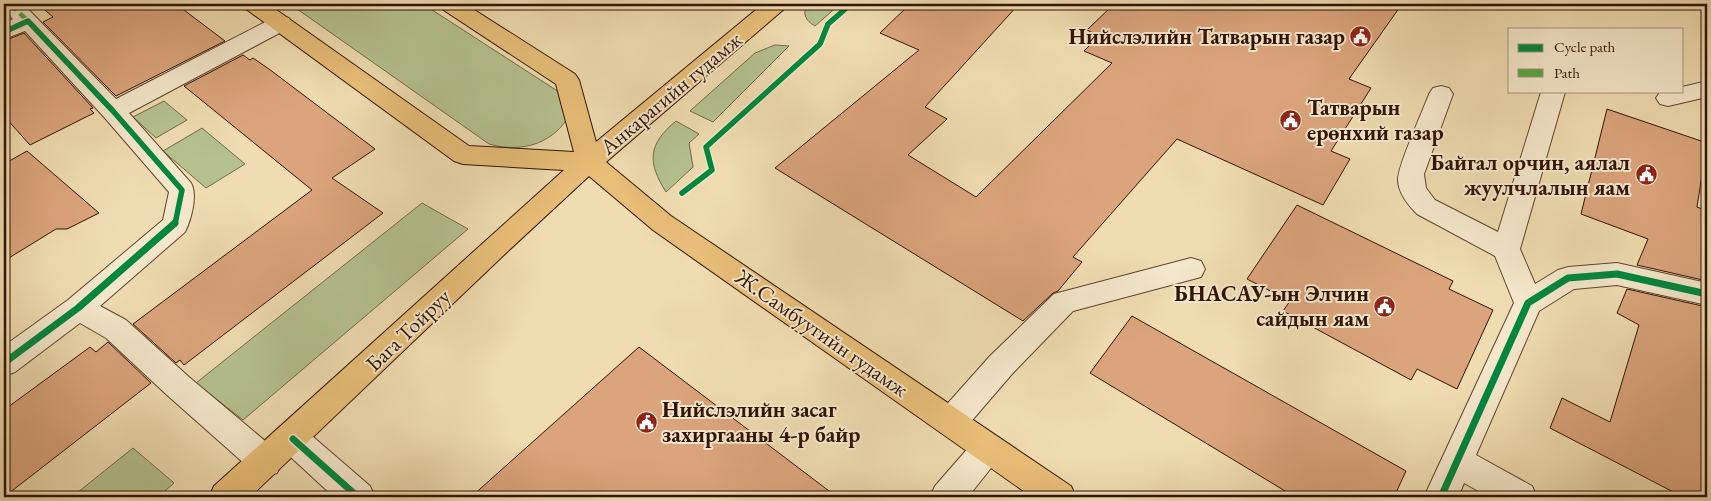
<svg xmlns="http://www.w3.org/2000/svg" width="1711" height="501" font-family="'EB Garamond',serif">
	<rect width="100%" height="100%" fill="#efdcb0"/>
	<filter id="stains"><feTurbulence type="fractalNoise" baseFrequency=".004" numOctaves="4"/><feColorMatrix values="0 0 0 0 .2 0 0 0 0 .09 0 0 0 0 .02 0 0 0 .5 -.17"/></filter>
	<radialGradient id="worn" r=".72"><stop offset=".6" stop-color="#630" stop-opacity="0"/><stop offset="1" stop-color="#630" stop-opacity=".3"/></radialGradient>
	<!-- green -->
	<g fill="#b5c28e" stroke="#736a48">
		<path d="M290,4H423L559,92C562,98 566,107 567,114C568,120 562,126 558,130C539,148 513,151 489,144Z"/>
		<path d="M810,4H840L815,26C806,21 800,12 810,4Z"/>
		<polygon points="775,45 789,46 713,122 690,111 755,53"/>
		<polygon points="164,101 187,120 156,138 133,117"/>
		<path d="M676,121L699,134L689,143L693,167L666,192C647,162 648,144 676,121Z"/>
		<polygon points="202,128 245,164 206,188 163,151"/>
		<polygon points="422,203 468,229 243,420 196,383"/>
		<polygon points="133,448 174,483 158,497 72,497"/>
	</g>
	<!-- building -->
	<g fill="#dba47c" stroke="#311302">
		<polygon points="38,4 176,4 225,41 116,96 43,22 53,17"/>
		<polygon points="910,4 1019,4 925,107 947,119 908,155 976,197 1112,63 1084,51 1099,36 1087,30 1114,4 1402,4 1349,79 1371,88 1331,151 1350,159 1323,205 1177,139 1073,257 1082,262 1058,291 1053,293 1023,321 775,168 919,50 880,33"/>
		<polygon points="24,33 93,108 90,109 94,113 30,145 4,116 4,41"/>
		<polygon points="243,55 250,60 253,58 269,69 375,149 332,178 383,213 184,365 180,360 176,363 133,324 312,190 184,86"/>
		<polygon points="1607,109 1707,143 1697,207 1707,211 1707,281 1637,265 1648,239 1581,214"/>
		<polygon points="27,151 99,213 67,229 56,229 4,261 4,164"/>
		<polygon points="1297,205 1453,281 1449,289 1493,310 1457,389 1417,369 1411,380 1283,311 1290,301 1247,279"/>
		<polygon points="1627,289 1707,307 1707,497 1683,497 1550,428 1562,398 1610,422 1639,325 1617,313"/>
		<polygon points="1132,316 1406,471 1394,497 1295,497 1090,373"/>
		<polygon points="108,342 151,383 4,497 4,410 90,347 96,352"/>
		<polygon points="639,347 837,497 471,497"/>
	</g>
	<g fill="none" stroke-linecap="round" stroke-linejoin="round">
		<defs>
			<g id="minor">
				<path d="M4,4H23L116,99L273,18L281,16L289,18L292,23L289,28L129,113L191,183C198,195 191,220 185,232L100,306L126,320L189,377L277,451L282,462L277,473L266,477L255,473L167,395L106,338L80,323L15,372L4,376V346L68,300L163,220L169,192L104,117L25,31L4,39V24L13,19L4,10Z"/>
				<polygon points="1707,81 1707,97 1668,106 1660,104 1656,98 1660,92 1682,91 1682,87"/>
				<path d="M1441,86L1449,88L1453,94L1424,174L1426,188L1435,200L1498,232L1541,92H1565L1520,249L1535,284L1558,270L1568,267L1617,263L1707,283V305L1617,285L1574,289L1539,311L1476,455L1532,486L1537,497H1489L1464,483L1458,497H1424L1514,303L1495,256L1417,214C1408,205 1399,194 1398,181C1397,167 1423,111 1429,94L1433,88Z"/>
				<polygon points="1191,258 1201,261 1205,269 1201,277 1073,311 1012,374 962,432 951,436 940,432 935,422 940,412 990,356 1054,294"/>
				<polygon points="293,425 304,429 370,486 375,497 334,497 282,449 277,439 282,429"/>
				<polygon points="988,433 999,438 1004,448 999,458 968,497 930,497 935,486 977,438"/>
			</g>
			<polygon id="major" points="243,4 268,4 469,146 574,152 556,84 442,9 439,4 465,4 575,74 579,80 596,142 763,4 787,4 784,9 606,162 671,216 1071,486 1076,497 1032,497 653,230 589,176 507,252 250,497 209,497 214,486 564,170 463,164 454,161 246,9"/>
		</defs>
		<!-- minor casing -->
		<use href="#minor" stroke="#60452e" stroke-width="2"/>
		<!-- major casing -->
		<use href="#major" stroke="#311302" stroke-width="2"/>
		<!-- minor -->
		<use href="#minor" fill="#f5e8cc" fill-rule="evenodd"/>
		<!-- major -->
		<use href="#major" fill="#e8be78" fill-rule="evenodd"/>
		<!-- quiet -->
		<polyline stroke="#54a840" stroke-width="4.5" stroke-dasharray="9 4.5" stroke-linecap="butt" points="10,4 28,21"/>
		<defs>
			<g id="cycleway-far1">
				<polyline points="4,32 28,21 113,111 182,190 175,224"/>
				<polyline points="682,193 712,170 706,147 820,44 828,24 851,4"/>
			</g>
			<g id="cycleway">
				<polyline points="4,363 78,308 175,223"/>
				<polyline points="293,439 358,497"/>
				<polyline points="1441,497 1528,303 1568,278 1617,274 1707,294"/>
			</g>
		</defs>
		<!-- cycleway-far1 casing -->
		<use href="#cycleway-far1" stroke="#f5e8cc" stroke-width="8"/>
		<!-- cycleway casing -->
		<use href="#cycleway" stroke="#f5e8cc" stroke-width="10"/>
		<!-- cycleway-far1 -->
		<use href="#cycleway-far1" stroke="#00873e" stroke-width="5.5"/>
		<!-- cycleway -->
		<use href="#cycleway" stroke="#00873e" stroke-width="7"/>
	</g>
	<!-- icons -->
	<defs>
		<symbol id="civic-disc" viewBox="-11 -11 22 22"><circle r="9.5" fill="#8f2418" stroke="#f5e8cc"/><path d="M-.6-6.5H3V-4.5H.6V-3L4-1V1h2V6H-6V1h2V-1L-.6-3ZM-1.2 2.5V6h2.4V2.5Z" fill="#fff"/></symbol>
	</defs>
	<g fill-rule="evenodd">
		<use href="#civic-disc" x="1348" y="24" width="25" height="25"/>
		<use href="#civic-disc" x="1278" y="108" width="25" height="25"/>
		<use href="#civic-disc" x="1634" y="162" width="25" height="25"/>
		<use href="#civic-disc" x="1372" y="294" width="25" height="25"/>
		<use href="#civic-disc" x="634" y="410" width="25" height="25"/>
	</g>
	<g text-anchor="middle" dominant-baseline="central" stroke-width="4" stroke-linejoin="round" paint-order="stroke">
		<!-- poi labels -->
		<g font-size="22" font-weight="bold" fill="#311302" stroke="#f5e8cc" text-anchor="end">
			<text x="1345" y="36">Нийслэлийн Татварын газар</text>
			<text x="1307" y="107" text-anchor="start">Татварын<tspan x="1307" dy="25">ерөнхий газар</tspan></text>
			<text x="1630" y="162">Байгал орчин, аялал<tspan x="1630" dy="25">жуулчлалын яам</tspan></text>
			<text x="1369" y="293">БНАСАУ-ын Элчин<tspan x="1369" dy="25">сайдын яам</tspan></text>
			<text x="662" y="409" text-anchor="start">Нийслэлийн засаг<tspan x="662" dy="25">захиргааны 4-р байр</tspan></text>
		</g>
		<!-- street labels -->
		<g font-size="22" fill="#311302" stroke="#f5e8cc">
			<text transform="translate(671 93) rotate(-40)">Анкарагийн гудамж</text>
			<text transform="translate(408 330) rotate(-44)">Бага Тойруу</text>
			<text transform="translate(822 333) rotate(35)">Ж.Самбуугийн гудамж</text>
		</g>
	</g>
	<!-- margin -->
	<rect width="1711" height="501" fill="none" stroke="#efdcb0" stroke-width="20"/>
	<rect x="5" y="5" width="1701" height="491" fill="none" stroke="#311302" stroke-width="2.5"/>
	<rect x="10" y="10" width="1691" height="481" fill="none" stroke="#311302"/>
	<!-- legend -->
	<rect x="1508" y="28" width="175" height="65" fill="#f5e8cc" stroke="#a7937b"/>
	<rect x="1518" y="44" width="25" height="8" fill="#00873e" stroke="#a7937b"/>
	<text x="1554" y="52" font-size="15" fill="#311302">Cycle path</text>
	<rect x="1518" y="69" width="25" height="8" fill="#54a840" stroke="#a7937b"/>
	<text x="1554" y="78" font-size="15" fill="#311302">Path</text>
	<rect width="100%" height="100%" filter="url(#stains)"/>
	<rect width="100%" height="100%" fill="url(#worn)"/>
</svg>
